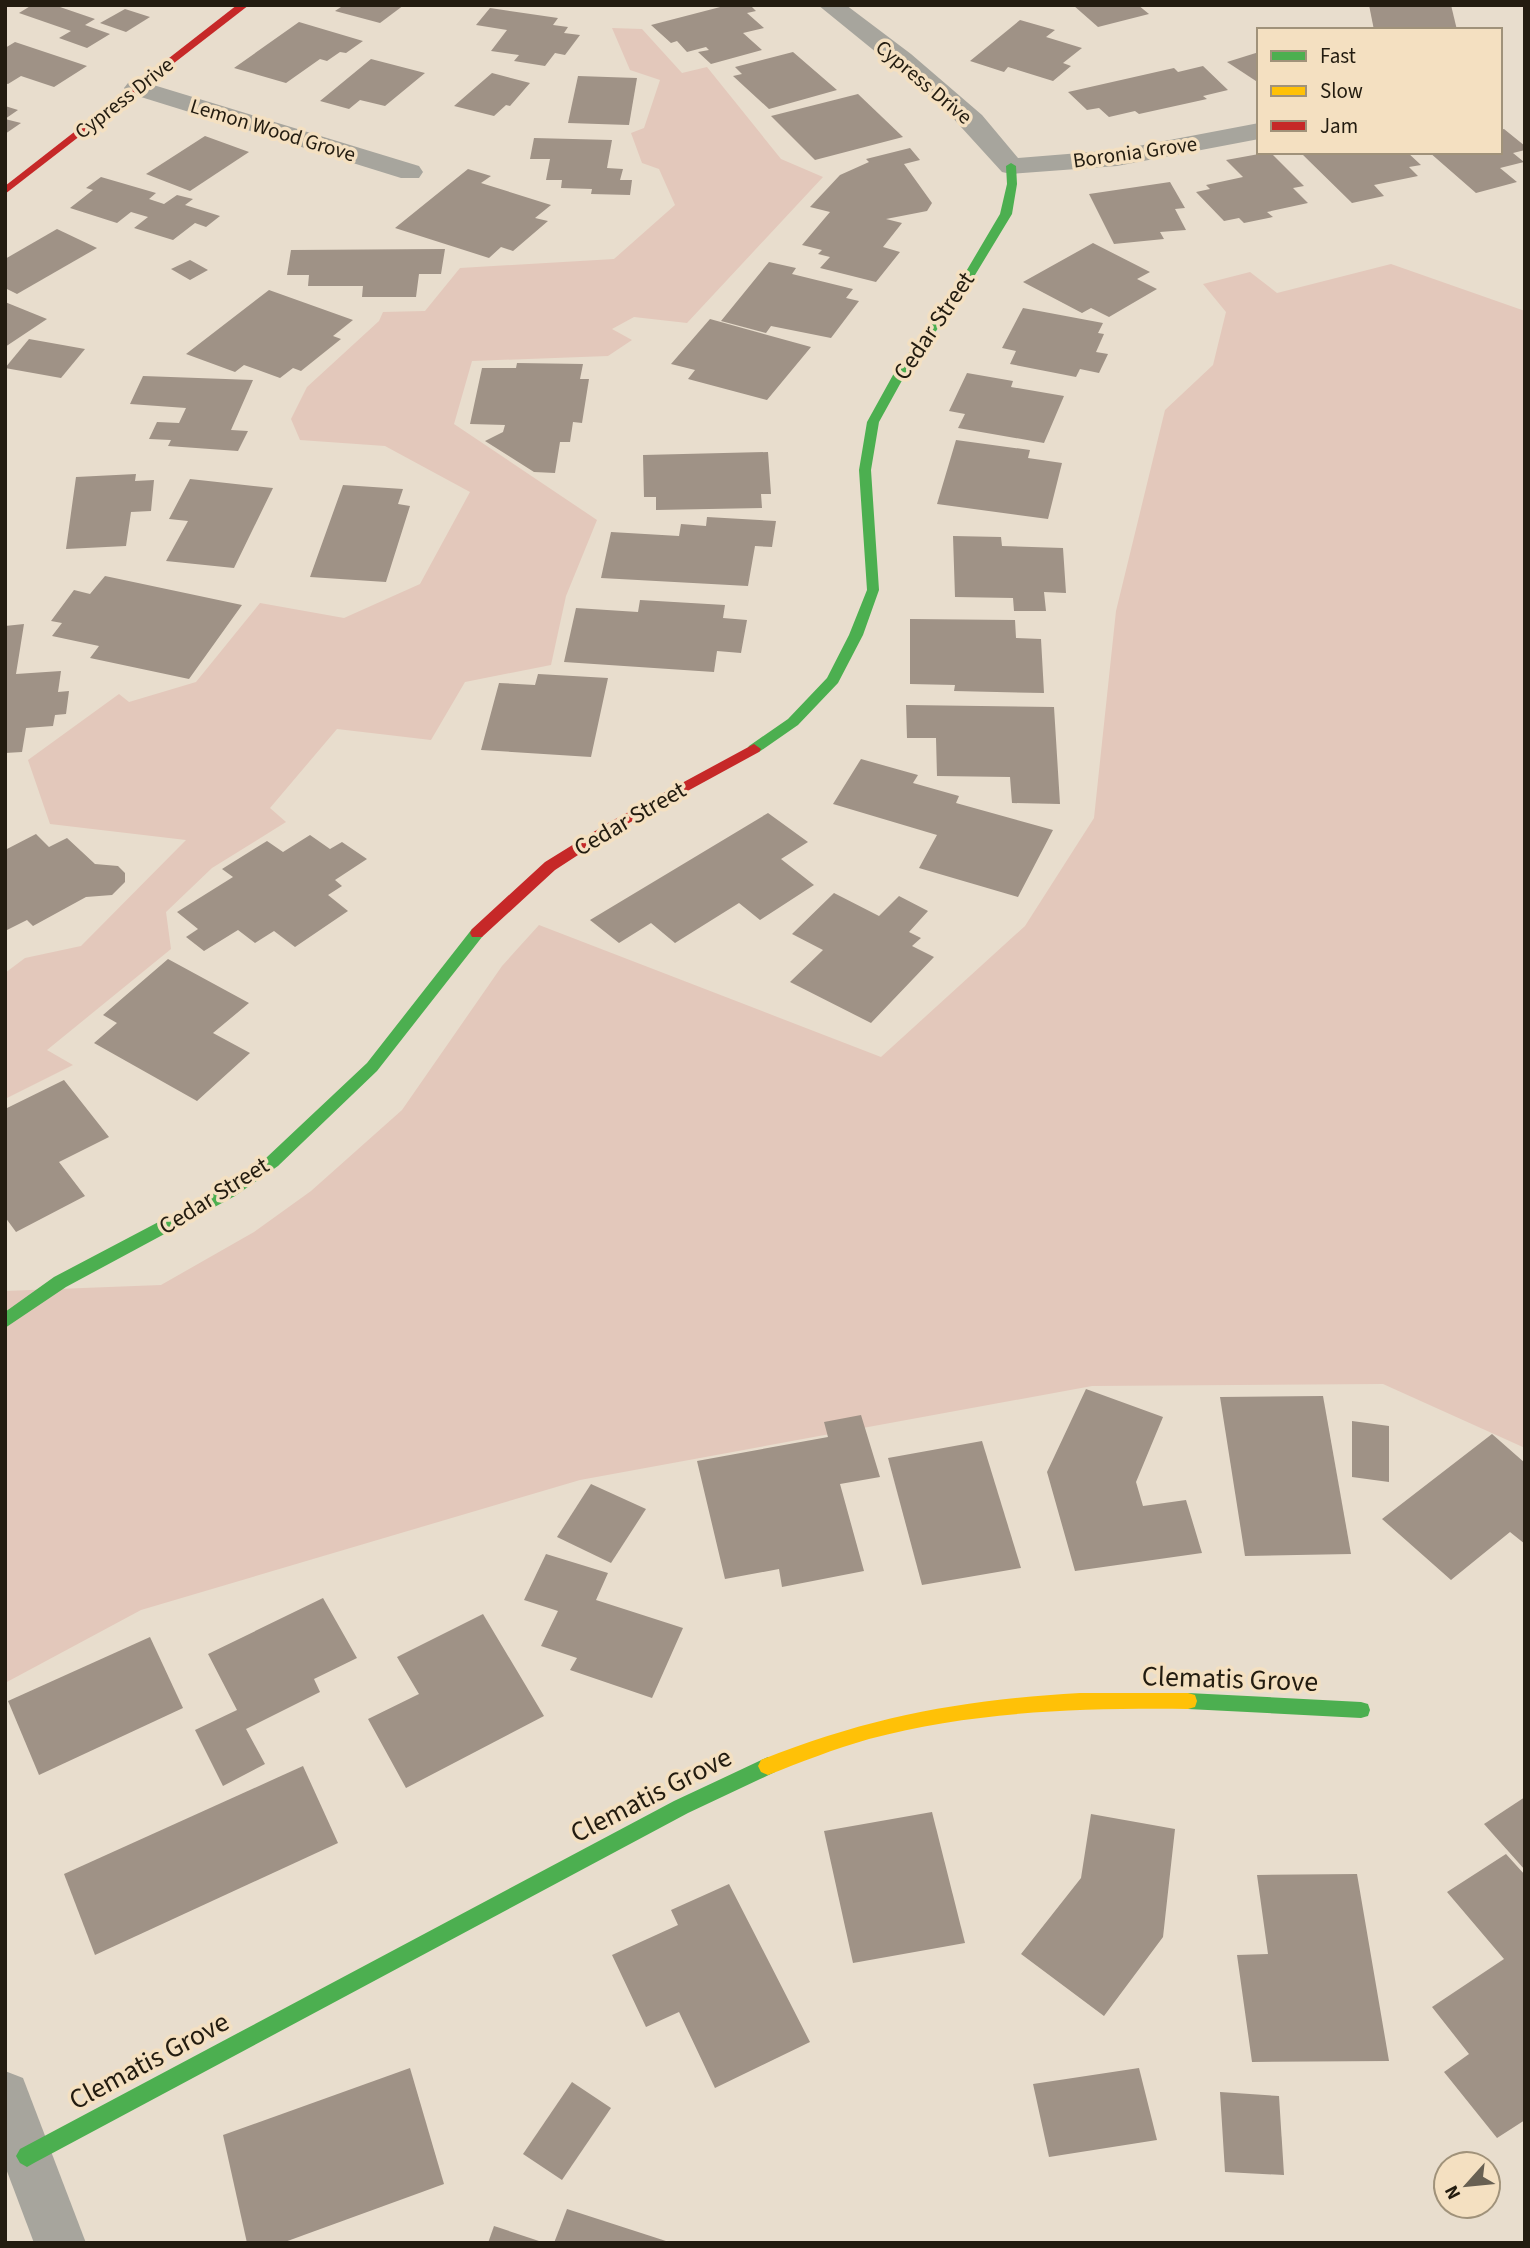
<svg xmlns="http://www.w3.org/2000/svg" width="1530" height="2248" font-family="'Source Sans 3',sans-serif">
	<rect width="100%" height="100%" fill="#e8ddcd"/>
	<!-- green -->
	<g fill="#e3c8bb">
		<polygon points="612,28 642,29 682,73 707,67 781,159 823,177 687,323 634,317 612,329 632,340 608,356 472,361 454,424 597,520 566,596 551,665 465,682 431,740 337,729 270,808 286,822 212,868 166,912 171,949 47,1050 73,1065 5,1099 5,973 25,958 81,946 186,840 50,824 28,760 119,694 129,702 196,682 260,603 344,618 420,584 470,492 385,446 300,440 291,419 307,387 379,321 383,312 425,311 460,268 614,259 675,205 659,169 642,163 631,133 644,128 660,80 630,70"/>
		<polygon points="1391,264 1525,311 1525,1448 1383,1384 1092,1386 580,1480 141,1610 5,1683 5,1291 161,1285 254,1232 311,1191 402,1110 502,966 539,925 881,1057 1025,926 1094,818 1116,611 1165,410 1213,365 1226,312 1203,284 1250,272 1277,293"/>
	</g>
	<!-- building -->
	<g fill="#9f9286">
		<polygon points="32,5 62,5 60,7 95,19 85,25 110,34 87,48 59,38 71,31 19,13"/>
		<polygon points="344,5 404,5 380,23 335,11"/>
		<polygon points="728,5 750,5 756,11 747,13 764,28 743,33 762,50 711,64 698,52 709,50 706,47 687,52 677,41 671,43 651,25"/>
		<polygon points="1073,5 1138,5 1149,14 1098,27"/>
		<polygon points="1369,5 1451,5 1457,30 1374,30"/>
		<polygon points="490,8 558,18 553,25 568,27 564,33 580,35 565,55 555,53 545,66 514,61 519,55 491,51 507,30 476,25"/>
		<polygon points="125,9 150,17 126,32 100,23"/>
		<polygon points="1020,20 1055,30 1046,37 1082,48 1063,63 1071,66 1053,81 1008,67 1004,72 970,61"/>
		<polygon points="299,22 363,41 346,53 340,52 327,61 320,59 286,83 234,68"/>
		<polygon points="15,42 87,66 54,87 21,76 8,84 5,83 5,48"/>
		<polygon points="793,52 837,90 769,109 733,76 742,74 735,67"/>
		<polygon points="1259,52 1259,83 1227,62"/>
		<polygon points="371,59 425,73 385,106 360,100 349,109 320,101"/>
		<polygon points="1203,66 1228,90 1203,96 1207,99 1139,114 1135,111 1109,117 1099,108 1087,110 1068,92 1174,68 1178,72"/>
		<polygon points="492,73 530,83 510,106 506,105 494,116 454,106"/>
		<polygon points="578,76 637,78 629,125 568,123"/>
		<polygon points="858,94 903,137 815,160 771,116"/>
		<polygon points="5,106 18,110 5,119 21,123 5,134"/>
		<polygon points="1504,129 1525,146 1525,150 1513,153 1524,162 1500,168 1517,182 1476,193 1429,152 1500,152 1500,130"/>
		<polygon points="205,136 249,152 190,191 146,174"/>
		<polygon points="534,138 612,140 607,168 623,169 620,180 632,180 630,195 591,194 592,189 561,188 562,180 546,180 550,159 530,159"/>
		<polygon points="910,148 920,160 904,164 932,203 927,211 886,219 902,223 883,247 900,252 876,282 820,268 830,257 818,254 822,250 802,245 830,212 810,207 840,175 869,162 866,159"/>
		<polygon points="1270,152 1304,186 1293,188 1308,203 1267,212 1273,217 1244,223 1239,218 1224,221 1196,192 1210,189 1206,185 1243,177 1226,160"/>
		<polygon points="1311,152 1407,152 1421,165 1409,167 1418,176 1374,185 1384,196 1352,203 1302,154"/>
		<polygon points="468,169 491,176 481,183 551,205 535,218 548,221 513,251 501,247 489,258 395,228"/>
		<polygon points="101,177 156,193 149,199 164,204 177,195 193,199 185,205 220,216 206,227 195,223 173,240 134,228 148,217 131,212 117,223 70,208 93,190 86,188"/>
		<polygon points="1170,182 1185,208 1175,209 1186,230 1160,232 1164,239 1114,244 1089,194"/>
		<polygon points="57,229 97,248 17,294 5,288 5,259"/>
		<polygon points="1093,243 1150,272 1137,279 1157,289 1109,317 1091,308 1082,313 1023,282"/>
		<polygon points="445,249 441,274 419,274 416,297 362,297 363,286 308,286 309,275 287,275 291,250"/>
		<polygon points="190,260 208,270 190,280 171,269"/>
		<polygon points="769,262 796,268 792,274 853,289 846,298 859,301 831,338 771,326 766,333 721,321"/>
		<polygon points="269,290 353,320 333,336 341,339 301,371 293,368 280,378 244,365 235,372 186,354"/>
		<polygon points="5,302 47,319 5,347"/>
		<polygon points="1023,308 1103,323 1098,333 1104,334 1096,352 1108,354 1099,373 1080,369 1076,377 1010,364 1016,351 1002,348"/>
		<polygon points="710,319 811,347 767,400 688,379 695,370 671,364"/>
		<polygon points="29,339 85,349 61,378 5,368"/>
		<polygon points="517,363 583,364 580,379 589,379 582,423 573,422 570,442 560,442 555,473 534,472 485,441 503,432 505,425 470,424 482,368 516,368"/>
		<polygon points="967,373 1013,381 1011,387 1064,396 1044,443 958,428 965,414 949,411"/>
		<polygon points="143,376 253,380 231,430 248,431 238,451 168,446 171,440 149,439 157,422 179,423 186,408 130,404"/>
		<polygon points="956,440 1030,450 1028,458 1062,463 1048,519 937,504"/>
		<polygon points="768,452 771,494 761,494 762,508 656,510 656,497 644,497 643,455"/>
		<polygon points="136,474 135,481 154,480 151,511 131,512 126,546 66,549 76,477"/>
		<polygon points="190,479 273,488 234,568 166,561 188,521 169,519"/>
		<polygon points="343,485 403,489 398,504 410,506 386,582 310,577"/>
		<polygon points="707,517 776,521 772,547 755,546 748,586 601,578 611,532 679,536 681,524 706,526"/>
		<polygon points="953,536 1001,537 1002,546 1063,548 1066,593 1044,592 1046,611 1014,611 1013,598 955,597"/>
		<polygon points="105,576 242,605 189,679 90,658 99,646 52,636 62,623 51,621 74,590 90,594"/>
		<polygon points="640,600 725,605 723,618 747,620 741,653 717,651 714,672 564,662 576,608 638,612"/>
		<polygon points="910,619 1015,620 1016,638 1041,639 1044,693 954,691 955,685 910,684"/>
		<polygon points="24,624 16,674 61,671 58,692 69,691 66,714 55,715 53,726 26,728 22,752 5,753 5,626"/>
		<polygon points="538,674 608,678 591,757 481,750 499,683 535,685"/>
		<polygon points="906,705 1054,707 1060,804 1012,803 1010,777 937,776 936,738 907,738"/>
		<polygon points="861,759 918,775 913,783 959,796 956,803 1053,830 1018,897 919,868 937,835 833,804"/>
		<polygon points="768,813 808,842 781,859 814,885 760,920 739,903 675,943 651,923 619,943 590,920"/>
		<polygon points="36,834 49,847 67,838 95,864 118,866 125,873 125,882 112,895 86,897 33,926 27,920 5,931 5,850"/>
		<polygon points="310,835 330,849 342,842 367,859 335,880 342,886 328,895 348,911 295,947 274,931 255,943 238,930 204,951 186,937 198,929 177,912 233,877 222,869 267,841 283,852"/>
		<polygon points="834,893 879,916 899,896 928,911 909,932 921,938 912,946 934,957 871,1023 790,982 823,950 792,934"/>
		<polygon points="168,959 249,1003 213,1033 250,1053 197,1101 94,1043 117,1023 103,1015"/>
		<polygon points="64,1080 109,1137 59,1162 85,1196 16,1232 5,1217 5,1109"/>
		<polygon points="1086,1389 1163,1417 1136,1482 1143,1506 1186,1500 1202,1553 1075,1571 1047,1472"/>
		<polygon points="1323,1396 1351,1554 1245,1556 1220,1397"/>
		<polygon points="861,1415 880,1477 840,1484 864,1571 782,1587 779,1569 725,1579 697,1461 828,1437 824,1422"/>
		<polygon points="1352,1421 1389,1426 1389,1482 1352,1477"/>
		<polygon points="1492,1434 1525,1463 1525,1544 1510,1532 1451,1580 1382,1519"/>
		<polygon points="982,1441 1021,1568 922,1585 888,1458"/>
		<polygon points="591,1484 646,1509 611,1563 557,1537"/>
		<polygon points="546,1554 608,1573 596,1600 683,1628 652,1698 570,1670 577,1658 541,1646 558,1611 524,1600"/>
		<polygon points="323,1598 357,1658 314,1679 320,1692 246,1729 265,1764 223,1786 195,1730 237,1710 208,1654"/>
		<polygon points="483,1614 544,1716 406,1788 368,1719 419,1694 397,1657"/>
		<polygon points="150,1637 183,1708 39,1775 8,1701"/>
		<polygon points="303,1766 338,1843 95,1955 64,1874"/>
		<polygon points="1525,1797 1525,1870 1484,1824"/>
		<polygon points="932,1812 965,1943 853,1963 824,1831"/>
		<polygon points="1091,1814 1175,1829 1163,1937 1104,2016 1021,1954 1081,1878"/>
		<polygon points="1506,1854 1525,1875 1525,2120 1497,2138 1444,2072 1469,2054 1432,2007 1504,1959 1447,1892"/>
		<polygon points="1357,1874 1389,2061 1252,2062 1237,1955 1268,1954 1257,1875"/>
		<polygon points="729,1884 810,2042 715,2088 679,2012 646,2027 612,1955 678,1925 671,1910"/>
		<polygon points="410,2068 444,2184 282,2243 247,2243 223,2135"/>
		<polygon points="1139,2068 1157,2140 1049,2157 1033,2084"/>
		<polygon points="572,2082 611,2108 562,2180 523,2154"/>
		<polygon points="1220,2092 1279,2096 1284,2175 1225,2172"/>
		<polygon points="567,2209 669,2242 669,2243 554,2243"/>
		<polygon points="494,2226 542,2242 542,2243 488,2243"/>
	</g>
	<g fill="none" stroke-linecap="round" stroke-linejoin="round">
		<!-- street -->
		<g fill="#a7a59d" fill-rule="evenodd">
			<polygon points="818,5 846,5 911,54 982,115 1018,158 1117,150 1259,123 1259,139 1117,166 1011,174 1002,172 941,105"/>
			<polygon points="137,80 419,166 423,172 419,178 401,178 128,93 124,88 128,83"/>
			<polygon points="5,2071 23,2078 86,2243 34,2243 5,2166"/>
		</g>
		<!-- fast -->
		<g fill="#4caf50" fill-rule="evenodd">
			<polygon points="1011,163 1016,166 1017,184 1012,214 972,280 905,375 879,422 871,470 879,590 863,635 838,683 798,725 759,752 749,752 747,749 749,746 788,719 827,678 849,635 867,590 859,470 867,422 893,375 961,280 1000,214 1007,184 1006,166"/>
			<polygon points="477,928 484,933 482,937 377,1071 278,1166 235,1196 66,1287 5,1328 5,1312 54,1277 223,1188 266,1158 367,1063 472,929"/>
			<polygon points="1188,1693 1361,1702 1368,1704 1370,1710 1368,1716 1361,1718 1188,1709 1181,1707 1179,1701 1181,1695"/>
			<polygon points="768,1757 775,1760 778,1766 775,1772 688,1813 34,2163 27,2167 20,2163 16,2156 20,2149 674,1801"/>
		</g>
		<!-- slow -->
		<path fill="#ffc107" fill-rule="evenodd" d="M1080,1693H1188L1195,1695L1197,1701L1195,1707L1188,1709C1081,1708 973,1711 869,1739C834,1749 801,1762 768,1775L761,1772L758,1766L761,1760C872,1716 962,1700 1080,1693Z"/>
		<!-- jam -->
		<g fill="#c62828" fill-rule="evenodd">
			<polygon points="237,5 249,5 5,194 5,186"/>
			<polygon points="754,744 761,749 759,752 618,829 555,870 482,937 472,937 470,933 472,929 545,862 608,823"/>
		</g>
	</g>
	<g text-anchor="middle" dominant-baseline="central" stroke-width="7" stroke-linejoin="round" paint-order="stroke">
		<!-- far-street labels -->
		<g font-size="21" fill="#231c10" stroke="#f4e0c1">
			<text transform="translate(924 82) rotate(40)">Cypress Drive</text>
			<text transform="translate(124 98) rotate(-38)">Cypress Drive</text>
			<text transform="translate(273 130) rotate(17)">Lemon Wood Grove</text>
			<text transform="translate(1135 152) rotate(-8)">Boronia Grove</text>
		</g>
		<!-- street labels -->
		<g font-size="24" fill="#231c10" stroke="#f4e0c1">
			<text transform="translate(934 326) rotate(-56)">Cedar Street</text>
			<text transform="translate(630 819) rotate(-30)">Cedar Street</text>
			<text transform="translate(214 1196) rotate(-32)">Cedar Street</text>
		</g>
		<!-- near-street labels -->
		<g font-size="28" fill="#231c10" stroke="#f4e0c1">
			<text transform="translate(1230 1679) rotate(2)">Clematis Grove</text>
			<text transform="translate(651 1795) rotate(-27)">Clematis Grove</text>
			<text transform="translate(149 2061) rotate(-28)">Clematis Grove</text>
		</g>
	</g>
	<!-- border -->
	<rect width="1530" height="2248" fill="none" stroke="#231c10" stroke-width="14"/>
	<!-- legend -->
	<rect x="1257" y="28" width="245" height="126" fill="#f4e0c1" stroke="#a0927a" stroke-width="2"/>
	<rect x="1271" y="51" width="35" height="10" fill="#4caf50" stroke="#a0927a" stroke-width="2"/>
	<text x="1320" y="63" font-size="21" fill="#231c10">Fast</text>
	<rect x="1271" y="86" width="35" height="10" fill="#ffc107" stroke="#a0927a" stroke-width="2"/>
	<text x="1320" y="98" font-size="21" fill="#231c10">Slow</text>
	<rect x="1271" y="121" width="35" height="10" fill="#c62828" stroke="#a0927a" stroke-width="2"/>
	<text x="1320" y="133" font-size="21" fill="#231c10">Jam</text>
	<!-- north arrow -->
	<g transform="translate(1467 2185) rotate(243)"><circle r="33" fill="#f4e0c1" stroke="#a0927a" stroke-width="2"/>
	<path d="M0-5L12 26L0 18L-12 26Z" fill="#686052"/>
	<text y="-10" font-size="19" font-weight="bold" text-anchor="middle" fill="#231c10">N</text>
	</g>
</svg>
